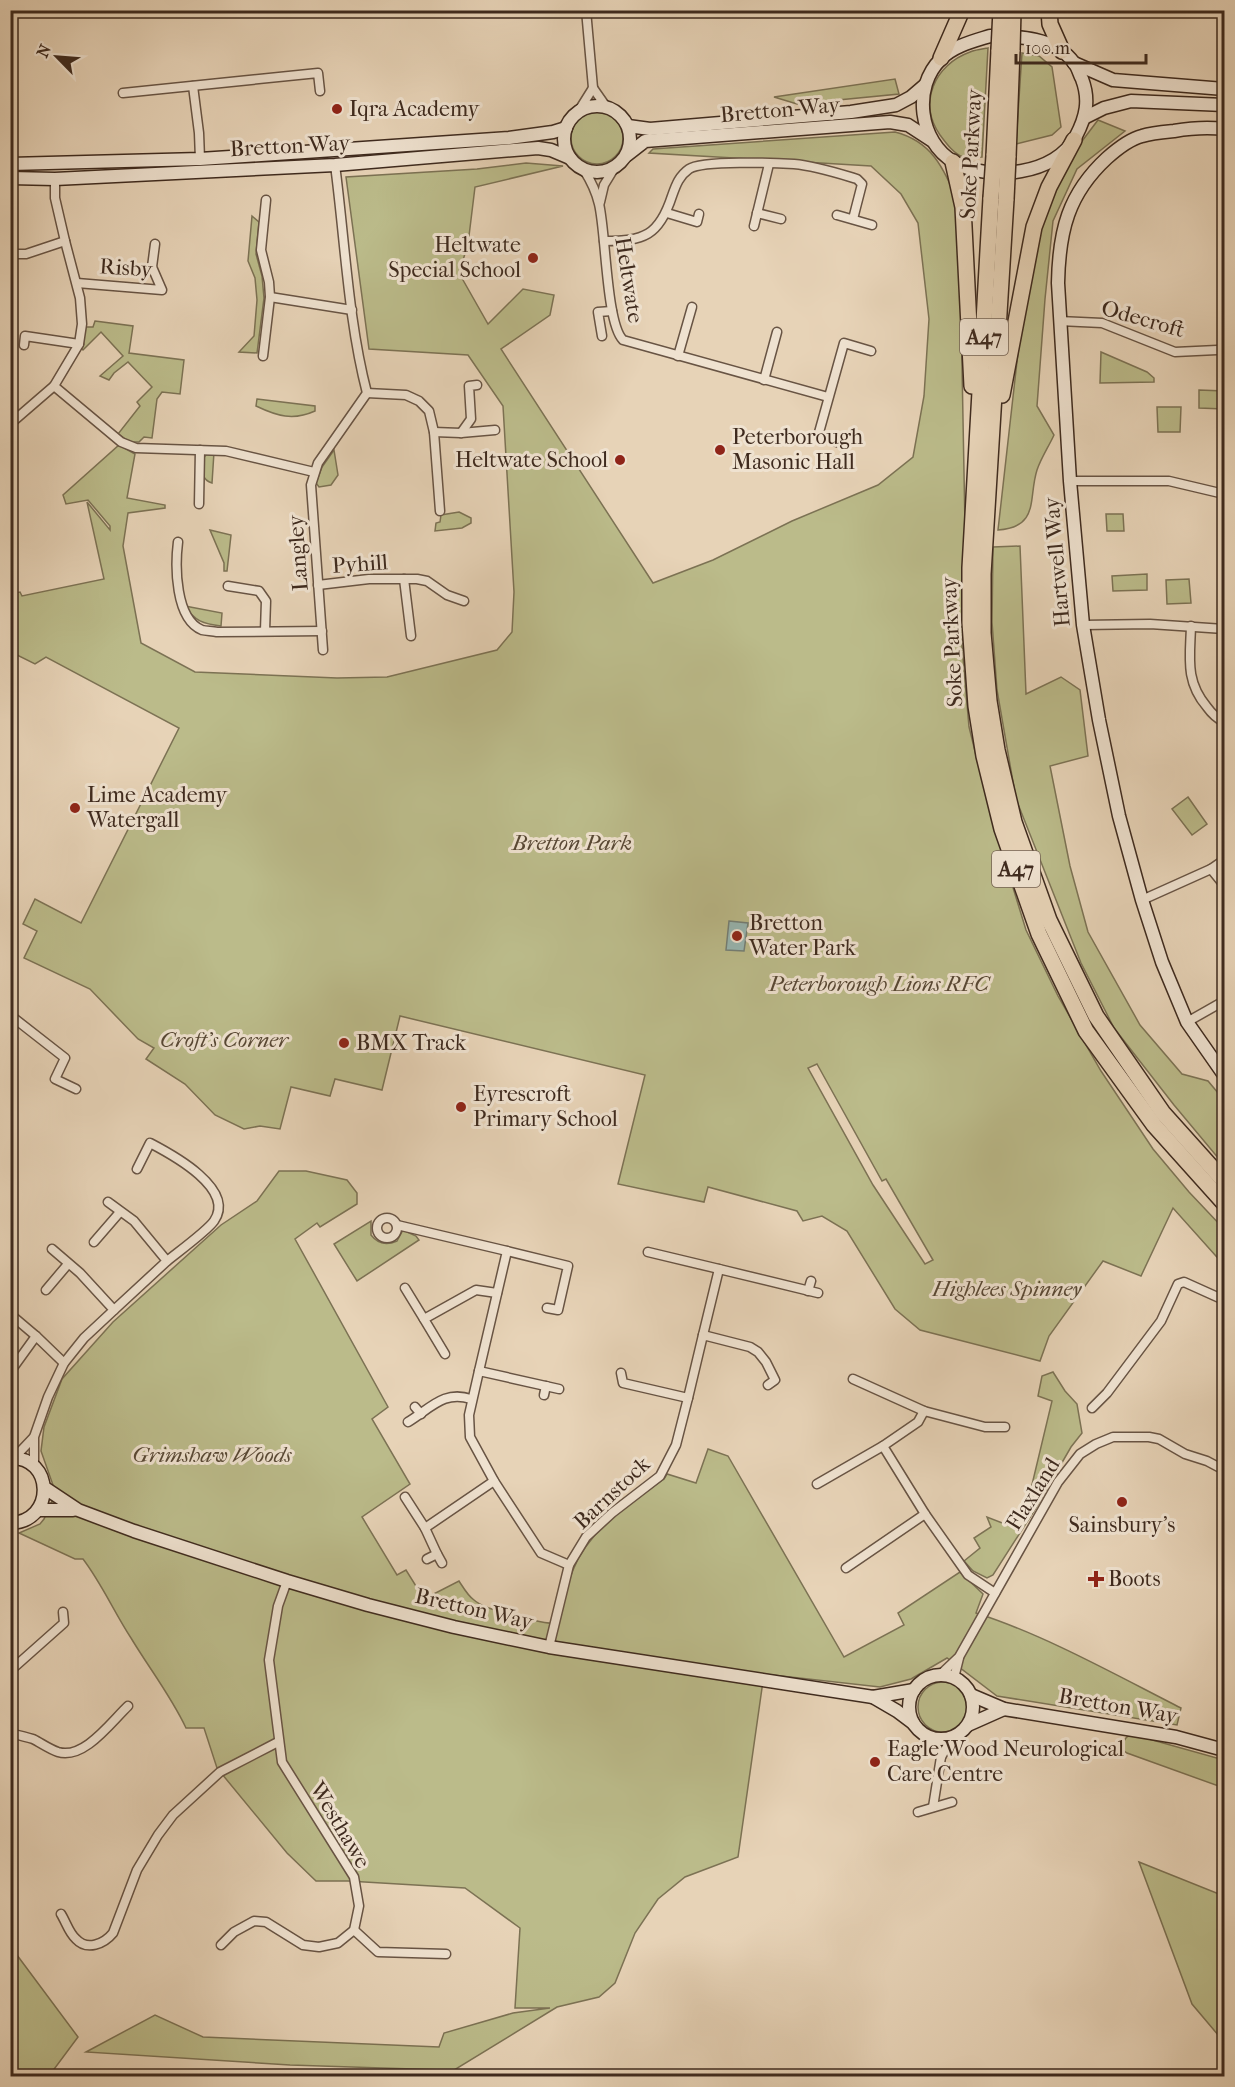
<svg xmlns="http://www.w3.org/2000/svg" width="1235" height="2087" font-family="'IM FELL French Canon',serif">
	<rect width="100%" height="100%" fill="#e7d3b7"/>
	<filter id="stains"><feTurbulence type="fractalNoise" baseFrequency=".00333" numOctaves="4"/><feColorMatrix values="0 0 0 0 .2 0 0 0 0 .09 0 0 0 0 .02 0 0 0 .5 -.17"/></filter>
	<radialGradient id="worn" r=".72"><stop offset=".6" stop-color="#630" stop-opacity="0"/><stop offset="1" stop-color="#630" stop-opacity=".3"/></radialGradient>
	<!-- green -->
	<g fill="#bbbb8a" stroke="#7c7254" stroke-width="1.5" fill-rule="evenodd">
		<path d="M988,48L982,157C976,157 968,159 963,157C953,153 946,143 940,135C918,103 934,65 970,52C975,50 982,49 988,48Z"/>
		<polygon points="1022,53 1039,56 1052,67 1061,127 1052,135 1016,144"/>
		<polygon points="895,79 899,94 797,104 774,97"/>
		<circle cx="597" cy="138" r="26"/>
		<path d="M1098,120L1125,131L1077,169L1053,221L1045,299L1037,406L1054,435C1049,446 1041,458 1037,470C1028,498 1040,527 998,530L1021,326L1035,238L1067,161Z"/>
		<path d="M895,132C934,142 944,170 959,205L965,526L962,646L969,727L991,816L1026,930L1058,996L1101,1071L1153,1149L1189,1192L1224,1229V1265L1173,1208L1141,1276L1103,1261L1049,1336L1040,1361L920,1330L895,1309L847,1231L822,1216L803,1221L797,1211L708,1187L704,1202L618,1184L645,1075L400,1016L382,1090L335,1079L330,1096L291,1087L280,1129L260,1126L244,1129L215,1115L185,1084L146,1059L154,1048L138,1039L90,989L24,958L37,931L23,924L35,899L81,923L179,728L46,657L35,664L11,652L10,594L20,592L22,596L104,579L87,502L110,530V526L88,500L66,504L63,495L119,445L135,454L127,498L165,505V508L128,513L123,546L141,643L195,672L337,678L387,677L497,650L512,632L514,592L503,406L468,355L369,349L346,177L477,169L526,163L563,166L475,187L468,244L459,273L488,324L523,289L554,295L550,315L501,349L653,583L713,560L792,521L878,485L913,457L924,396L929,319L918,223L901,194L871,166L649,153L653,149ZM817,1064L882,1181L886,1179L933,1260L925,1264L873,1185L808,1068Z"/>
		<polygon points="252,216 259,222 256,254 262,276 264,298 257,353 239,352 254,336 257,300 255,278 248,261"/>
		<polygon points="95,321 133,326 129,353 184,360 180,394 162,392 157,399 152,438 144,437 139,442 130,442 118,434 140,406 137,402 152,387 128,362 114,373 109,380 100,376 123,356 101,332 83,350 81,348 85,327 93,327"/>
		<polygon points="1101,352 1147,372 1154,378 1154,382 1100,383"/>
		<polygon points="1199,390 1224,391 1224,409 1199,408"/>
		<path d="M257,399L315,406V411C293,421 277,416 256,406Z"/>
		<polygon points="1157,407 1181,407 1180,432 1158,432"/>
		<polygon points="334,450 338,475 331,485 319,487 316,483 322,467"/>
		<path d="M208,452H214L212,483C201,480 202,470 202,460Z"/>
		<polygon points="459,512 471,518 471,523 462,528 435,531 436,523 440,522 441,515"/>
		<polygon points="1106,514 1123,514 1124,531 1107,531"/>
		<polygon points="210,530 231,535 227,571 224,571 224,563"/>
		<polygon points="1020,546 1026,694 1061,677 1080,690 1088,756 1050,766 1070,866 1088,932 1140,1025 1182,1074 1208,1081 1224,1100 1224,1165 1174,1105 1114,1028 1081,963 1016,799 997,690 992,622 993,547"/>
		<polygon points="1147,574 1147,590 1113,591 1112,576"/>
		<polygon points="1189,579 1191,603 1167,604 1166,580"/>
		<path d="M185,606L222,613L221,626C204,624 194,621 185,606Z"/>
		<polygon points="1188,797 1207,824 1192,835 1172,809"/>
		<path d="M279,1171H306L347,1180L357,1193V1204L320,1227L317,1223L295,1239L388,1407L372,1419L410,1484L362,1517L397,1575L406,1570L424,1599L459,1581C463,1587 468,1596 474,1600C486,1611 541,1623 558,1624C563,1606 566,1587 573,1570C589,1529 630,1504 664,1479L667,1474L696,1483L708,1449L728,1456L844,1657L904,1625L898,1613L960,1572L983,1594L976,1613C1045,1635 1116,1675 1181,1708L1177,1725L997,1696L947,1658L911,1679L880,1687L764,1674L738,1857L685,1877L658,1899L635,1933L615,1983L599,1997L557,2007L451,2072L444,2070L290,2065L86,2052L155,2015L203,2037L439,2047L444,2033L513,2013L550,2008H515L520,1928L465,1888L348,1881H316L287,1853L217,1768L204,1728H186C171,1696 149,1668 131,1638C114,1612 102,1584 83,1559H75L19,1533L40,1524L44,1519L52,1501L53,1485L41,1451L44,1427L62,1379L113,1322L221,1225L257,1201Z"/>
		<path d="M371,1221V1235C378,1244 386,1246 397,1241L403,1230L416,1236L419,1240L357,1281L334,1244Z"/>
		<polygon points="1053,1372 1065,1391 1077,1404 1082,1433 1071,1447 1034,1511 993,1575 987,1578 973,1571 964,1561 980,1548 974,1538 991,1527 987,1517 1010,1526 1030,1493 1052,1401 1038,1396 1042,1376"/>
		<circle cx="943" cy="1707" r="25"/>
		<path d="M1131,1734L1224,1760V1788L1127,1753L1123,1750C1123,1742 1124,1738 1131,1734Z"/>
		<polygon points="1139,1862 1224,1896 1224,2042 1192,2004"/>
		<polygon points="11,1947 78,2037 49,2076 11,2076"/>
	</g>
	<!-- water -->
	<polygon fill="#97b7b3" stroke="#737f77" stroke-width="1.5" points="729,921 748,923 744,951 726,950"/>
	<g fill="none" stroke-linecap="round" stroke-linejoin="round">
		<defs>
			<g id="street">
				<polyline points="193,86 199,133 200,159"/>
				<polyline points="593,88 607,108"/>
				<polyline points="123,93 318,73 320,91"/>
				<polyline points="578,112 593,88 586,10"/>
				<path d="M584,170C591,181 596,191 599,204C606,232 606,323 623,340L828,397"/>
				<polyline points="600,202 604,185 615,167"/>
				<polyline points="667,213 697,222 699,214"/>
				<polyline points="757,213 781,219"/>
				<polyline points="837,215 872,225"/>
				<polyline points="754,226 769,164"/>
				<path d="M604,241C644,241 659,236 672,196C676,185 679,176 689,169C702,160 776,163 794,164C816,166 837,173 857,179L862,184L853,219"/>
				<polyline points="10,254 26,254 65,241"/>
				<polyline points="77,283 162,290 152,267 155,244"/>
				<polyline points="270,297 352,310"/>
				<polyline points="1059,321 1102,323 1175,352 1217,350"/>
				<polyline points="602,336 598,312 612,311"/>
				<polyline points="24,345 25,336 79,344"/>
				<polyline points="263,356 270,297 269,282 261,250 266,200"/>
				<polyline points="678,356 692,307"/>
				<polyline points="764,380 777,332"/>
				<polyline points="54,386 121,442 136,448 226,451 314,472"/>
				<polyline points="367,393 406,395 419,401 429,411 434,432 440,511"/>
				<polyline points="10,424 54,386 79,344 82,324 80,298 65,241 55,198 55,179"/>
				<polyline points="434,432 461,433 495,430"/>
				<polyline points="461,433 471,419 469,386 477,385"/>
				<polyline points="843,444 818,436 844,343 871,351"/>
				<polyline points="1070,481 1169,481 1224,494"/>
				<polyline points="199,504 200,450"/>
				<path d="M178,542C175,566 175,619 202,630C206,631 212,631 217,632L322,631"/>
				<polyline points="404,579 411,636"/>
				<polyline points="318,585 369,579 417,579 427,581 447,595 464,601"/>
				<polyline points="228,586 259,591 266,601 265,631"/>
				<polyline points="1083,625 1150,624 1224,629"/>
				<path d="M1191,626C1190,658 1185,681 1207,707C1212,714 1216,718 1224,722"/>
				<path d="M323,650L311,485L318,463L367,393C348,320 345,240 335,165"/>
				<polyline points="1211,869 1224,885"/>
				<polyline points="1142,900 1211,869 1224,860"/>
				<polyline points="10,1015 65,1058 55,1079 76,1089"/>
				<polyline points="1187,1022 1224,1001"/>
				<path d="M137,1169L150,1143C173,1155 236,1189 214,1221C207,1231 178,1252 167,1261"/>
				<polyline points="108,1202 134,1221 167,1261 114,1310"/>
				<circle cx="387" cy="1228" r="10"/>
				<polyline points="397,1225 507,1251 479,1371"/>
				<polyline points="94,1242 120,1212"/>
				<polyline points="507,1251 568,1266 558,1310 547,1308"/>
				<polyline points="648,1252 719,1269"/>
				<polyline points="405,1288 424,1319"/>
				<polyline points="46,1290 68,1264"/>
				<polyline points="808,1291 811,1281"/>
				<polyline points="10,1314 36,1336"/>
				<polyline points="703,1335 719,1269 818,1293"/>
				<polyline points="445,1354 424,1319 476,1290 497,1293"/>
				<polyline points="10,1372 36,1336 64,1363"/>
				<polyline points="853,1379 924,1411"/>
				<polyline points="559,1389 479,1371 469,1415 470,1437 494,1481 541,1553 569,1565"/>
				<polyline points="544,1395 546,1386"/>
				<polyline points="688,1398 703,1335 750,1347 758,1352 766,1362 775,1380 768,1385"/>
				<polyline points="415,1407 421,1414"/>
				<polyline points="1092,1408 1107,1393 1161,1321 1178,1284 1184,1282 1224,1300"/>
				<path d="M408,1422C431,1408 444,1390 471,1399"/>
				<polyline points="15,1457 33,1438"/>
				<polyline points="34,1466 34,1437 48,1397 64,1363 84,1338 114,1310 80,1273 52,1249"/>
				<polyline points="817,1484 883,1446"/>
				<polyline points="405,1497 425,1528"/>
				<polyline points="437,1554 442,1563"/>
				<polyline points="427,1559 437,1554 425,1528 494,1481"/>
				<polyline points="846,1568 925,1514"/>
				<polyline points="995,1593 968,1575 925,1514 883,1446 918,1422 924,1411 985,1427 1005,1427"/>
				<polyline points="549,1647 569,1565 586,1537 612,1513 660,1476 676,1445 688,1398 623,1383 621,1373"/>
				<polyline points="10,1671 64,1623 63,1612"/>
				<polyline points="940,1675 959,1657 1058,1482 1080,1454 1096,1444 1113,1437 1149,1437 1159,1439 1185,1454 1207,1461 1224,1470"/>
				<polyline points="954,1678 959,1658"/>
				<path d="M10,1733C18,1735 26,1737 33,1739C41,1743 49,1749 58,1752C84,1760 111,1722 128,1706"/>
				<polyline points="924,1735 936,1746 941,1757"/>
				<polyline points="933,1807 941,1757 952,1738"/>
				<polyline points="918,1812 952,1802"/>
				<path d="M61,1914C66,1922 69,1933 76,1939C87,1951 104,1944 113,1933L137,1870L158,1835L173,1815L220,1772L278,1742"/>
				<polyline points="354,1930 378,1952 446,1954"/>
				<polyline points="221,1945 234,1932 254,1921 266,1922 303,1945 319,1947 338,1943 354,1930 359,1906 354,1877 282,1762 269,1660 278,1606 287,1581"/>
			</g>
			<g id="secondary">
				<path d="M990,36C1017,36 1056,37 1074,63C1078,67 1079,74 1082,79C1090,100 1086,117 1076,136C1057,175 989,182 954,162C919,142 912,87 941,59C953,46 974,41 990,36Z"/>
				<polyline points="1074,63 1113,80 1224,89"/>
				<circle cx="597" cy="139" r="33"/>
				<polyline points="1086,117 1104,108 1131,101 1224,105"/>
				<polyline points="628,126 650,129 851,112 896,105 911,97 925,85"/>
				<path d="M1224,129C1207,127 1192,128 1174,131C1164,132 1152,133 1142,136C1130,139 1116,150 1107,158C1068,194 1059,231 1058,283L1070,481L1083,625L1099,720L1119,816L1142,900L1162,962L1187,1022L1224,1075"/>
				<polyline points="627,155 645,141 890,122 908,125 931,140"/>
				<polyline points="10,164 200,159 334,150 509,138 553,132 566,128"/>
				<polyline points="10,178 55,179 335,165 538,148 551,150 570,158"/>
				<path d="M10,1458C54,1456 56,1522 10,1523"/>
				<polyline points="45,1488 78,1510 134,1531 287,1581 368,1605 454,1627 549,1647 873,1697 914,1690"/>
				<polyline points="39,1510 73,1510"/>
				<circle cx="941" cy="1707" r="32"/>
				<polyline points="971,1695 1004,1709 1176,1737 1224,1750"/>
				<polyline points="873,1697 897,1711 913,1723"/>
				<polyline points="968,1725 1004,1709"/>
			</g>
			<g id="highway">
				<polyline points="1049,10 1050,24 1062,51"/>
				<polyline points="941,58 962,10"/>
				<polyline points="994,156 999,50"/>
				<polyline points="1008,157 1012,50"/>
				<polyline points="953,162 963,207 972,386"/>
				<polyline points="991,198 970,568 970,623 976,706 984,756 1002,829 1039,934 1086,1031 1154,1125 1224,1203"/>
				<polyline points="1006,199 983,574 983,633 989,701 997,750 1014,822 1049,920 1096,1016 1163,1113 1224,1181"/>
				<polyline points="1002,395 1034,227 1049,187 1074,140"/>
			</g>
		</defs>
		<!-- street casing -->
		<use href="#street" stroke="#685444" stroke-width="11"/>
		<!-- secondary casing -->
		<use href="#secondary" stroke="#3e2a1e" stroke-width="15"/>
		<!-- highway casing -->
		<use href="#highway" stroke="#3e2a1e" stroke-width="18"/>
		<!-- street -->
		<use href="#street" stroke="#efe2d0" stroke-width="8"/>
		<!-- secondary -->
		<use href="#secondary" stroke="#efe2d0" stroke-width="12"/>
		<!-- highway -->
		<use href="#highway" stroke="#e7d3b7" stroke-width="15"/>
		<defs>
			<g id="highway-bridge">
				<polyline points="999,50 1001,10"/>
				<polyline points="1012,50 1013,10"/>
				<polyline points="991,198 994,156"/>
				<polyline points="1006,199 1008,157"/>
			</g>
		</defs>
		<!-- highway-bridge casing -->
		<use href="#highway-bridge" stroke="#3e2a1e" stroke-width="18" stroke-linecap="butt"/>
		<!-- highway-bridge -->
		<use href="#highway-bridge" stroke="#e7d3b7" stroke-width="15"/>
	</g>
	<!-- markers -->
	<g fill="#8f2418" stroke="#efe2d0" stroke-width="2">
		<circle cx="337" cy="109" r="6"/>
		<circle cx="533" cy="258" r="6"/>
		<circle cx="720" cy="450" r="6"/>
		<circle cx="620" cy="460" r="6"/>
		<circle cx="75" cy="808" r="6"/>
		<circle cx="737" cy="936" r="6"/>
		<circle cx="344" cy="1043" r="6"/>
		<circle cx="461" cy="1107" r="6"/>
		<circle cx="1122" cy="1502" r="6"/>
		<path d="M1093 1570h6v6h6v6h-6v6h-6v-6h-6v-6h6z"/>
		<circle cx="875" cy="1762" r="6"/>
	</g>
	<g text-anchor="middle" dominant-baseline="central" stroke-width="6" stroke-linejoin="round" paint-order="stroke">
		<!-- shield labels -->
		<g fill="#efe2d0" stroke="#736153" stroke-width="1.5">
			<rect x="960" y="319" width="48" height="36" rx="4.5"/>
			<rect x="992" y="851" width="48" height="36" rx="4.5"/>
		</g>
		<g font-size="21" font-weight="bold" fill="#3e2a1e">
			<text x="984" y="337">A47</text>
			<text x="1016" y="869">A47</text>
		</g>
		<!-- poi labels -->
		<g font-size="22" fill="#3e2a1e" stroke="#efe2d0" text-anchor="start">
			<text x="349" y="109">Iqra Academy</text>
			<text x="521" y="245" text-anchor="end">Heltwate<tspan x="521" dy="25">Special School</tspan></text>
			<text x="732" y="437">Peterborough<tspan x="732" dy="25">Masonic Hall</tspan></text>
			<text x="608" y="460" text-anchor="end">Heltwate School</text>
			<text x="87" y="795">Lime Academy<tspan x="87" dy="25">Watergall</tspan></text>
			<text x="749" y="923">Bretton<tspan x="749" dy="25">Water Park</tspan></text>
			<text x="356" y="1043">BMX Track</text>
			<text x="473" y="1094">Eyrescroft<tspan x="473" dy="25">Primary School</tspan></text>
			<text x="1122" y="1525" text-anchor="middle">Sainsbury's</text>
			<text x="1108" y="1579">Boots</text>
			<text x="887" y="1749">Eagle Wood Neurological<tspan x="887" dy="25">Care Centre</tspan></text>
		</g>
		<!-- street labels -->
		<g font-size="22" fill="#3e2a1e" stroke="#efe2d0">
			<text transform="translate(780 110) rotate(-5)">Bretton Way</text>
			<text transform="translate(290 146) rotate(-3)">Bretton Way</text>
			<text transform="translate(971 154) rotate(-87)">Soke Parkway</text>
			<text transform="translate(126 268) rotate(4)">Risby</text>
			<text transform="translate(629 280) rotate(81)">Heltwate</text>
			<text transform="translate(1143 319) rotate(16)">Odecroft</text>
			<text transform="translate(298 553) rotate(-94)">Langley</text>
			<text transform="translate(1057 562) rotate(-95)">Hartwell Way</text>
			<text transform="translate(360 564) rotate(-4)">Pyhill</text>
			<text transform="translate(952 642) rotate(-93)">Soke Parkway</text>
			<text transform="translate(612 1493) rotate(-43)">Barnstock</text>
			<text transform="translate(1033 1494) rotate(-58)">Flaxland</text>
			<text transform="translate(474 1609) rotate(13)">Bretton Way</text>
			<text transform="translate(1118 1706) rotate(10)">Bretton Way</text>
			<text transform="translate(340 1825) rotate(59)">Westhawe</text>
		</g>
		<!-- park labels -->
		<g font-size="22" font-style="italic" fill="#574734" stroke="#efe2d0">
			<text x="572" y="843">Bretton Park</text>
			<text x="879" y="984">Peterborough Lions RFC</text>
			<text x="224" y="1040">Croft's Corner</text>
			<text x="1007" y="1289">Highlees Spinney</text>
			<text x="212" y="1455">Grimshaw Woods</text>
		</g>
	</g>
	<!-- margin -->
	<rect width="1235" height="2087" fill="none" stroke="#e7d3b7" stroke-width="36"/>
	<rect x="12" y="12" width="1211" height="2063" fill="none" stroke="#3e2a1e" stroke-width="3"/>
	<rect x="18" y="18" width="1199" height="2051" fill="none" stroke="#3e2a1e" stroke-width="1.5"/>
	<!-- north arrow -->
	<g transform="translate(57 57) rotate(295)" stroke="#efe2d0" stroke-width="4.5" paint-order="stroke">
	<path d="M0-4.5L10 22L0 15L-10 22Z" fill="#3e2a1e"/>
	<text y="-9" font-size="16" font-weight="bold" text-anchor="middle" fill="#3e2a1e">N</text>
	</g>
	<!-- scale -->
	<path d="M1016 54v9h130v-9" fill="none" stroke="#3e2a1e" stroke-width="3"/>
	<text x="1025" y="54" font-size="18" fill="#3e2a1e" stroke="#efe2d0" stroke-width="4.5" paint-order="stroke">100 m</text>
	<rect width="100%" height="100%" filter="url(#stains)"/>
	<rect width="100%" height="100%" fill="url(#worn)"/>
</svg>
